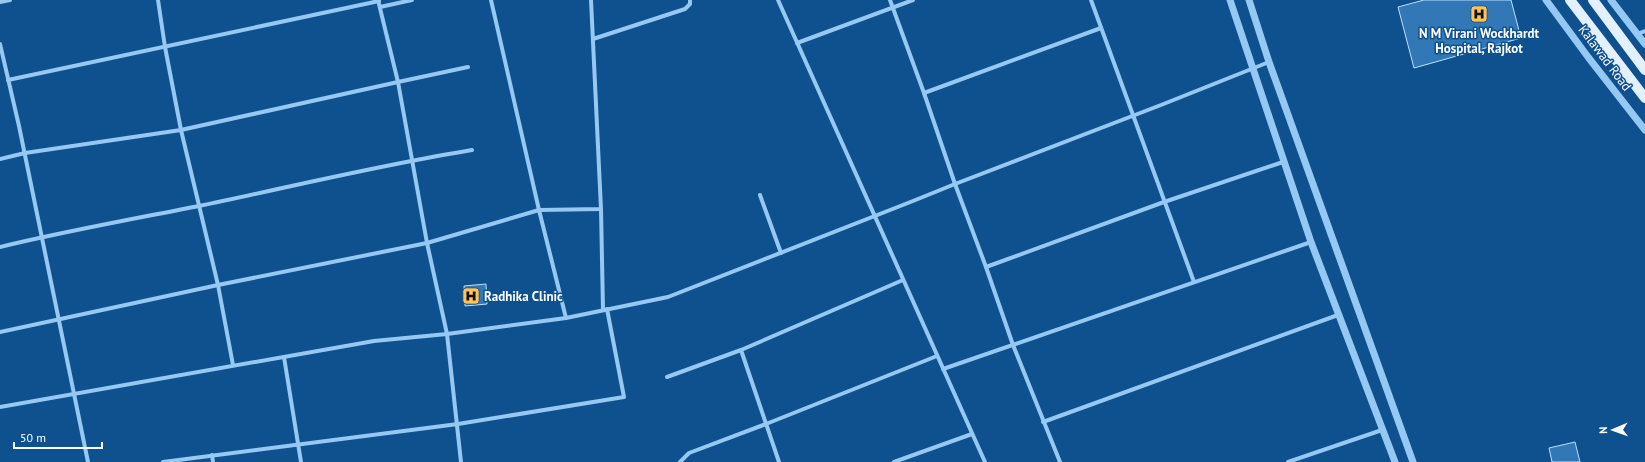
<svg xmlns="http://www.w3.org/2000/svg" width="1645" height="462" font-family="'PT Sans',sans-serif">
	<rect width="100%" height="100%" fill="#0e518e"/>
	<!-- building -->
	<g fill="#3278b6" stroke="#bde0fe">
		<polygon points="1424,0 1511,0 1521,38 1414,68 1398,7"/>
		<polygon points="486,284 487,304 465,306 464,286"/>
		<polygon points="1575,442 1580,462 1552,462 1549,448"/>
	</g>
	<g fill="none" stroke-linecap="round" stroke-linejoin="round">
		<!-- minor -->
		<g stroke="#96c8f4" stroke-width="4">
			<polyline points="158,0 165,47 181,130 218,285 233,365"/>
			<polyline points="378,0 398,82 427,243 447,334 461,462"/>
			<polyline points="491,0 539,210 601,209 591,0"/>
			<polyline points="778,0 985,462"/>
			<polyline points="890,0 924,93 955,184 986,267 1013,345 1060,462"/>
			<polyline points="1091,0 1194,282"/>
			<polyline points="0,2 10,0"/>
			<polyline points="380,7 412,0"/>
			<polyline points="1637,34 1645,31"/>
			<polyline points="593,39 685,9 690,4 690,0"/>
			<polyline points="797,43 913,0"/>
			<polyline points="0,44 19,126 88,462"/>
			<polyline points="8,80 379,1"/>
			<polyline points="924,93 1101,28"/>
			<polyline points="0,159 25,153 181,130 398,82 468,67"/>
			<polyline points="760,195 781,253"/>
			<polyline points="601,209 603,310"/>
			<path d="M0,247C66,231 133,219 199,206C290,187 380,165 472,150"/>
			<polyline points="986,267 1164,202 1283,162"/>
			<polyline points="0,332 218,285 427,243 539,210 566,318"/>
			<polyline points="284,357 301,462"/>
			<polyline points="943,369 1311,242"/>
			<polyline points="667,377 741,350"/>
			<polyline points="0,407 374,341 447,334 566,318 668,297 913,201 955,184 1161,105 1269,62"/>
			<polyline points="1043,422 1338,315"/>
			<polyline points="212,455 213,462"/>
			<polyline points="163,462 458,424 624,397 607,309"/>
			<polyline points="680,462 689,453 766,424 937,356"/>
			<polyline points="779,462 741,350 903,280"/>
			<polyline points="894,462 972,434"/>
			<polyline points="1288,462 1382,430"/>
		</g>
		<!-- tertiary -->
		<g stroke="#96c8f4" stroke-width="7">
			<polyline points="1230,0 1311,242 1395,462"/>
			<polyline points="1249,0 1269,62 1413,462"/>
			<polyline points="1546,0 1588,57 1645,130"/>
			<polyline points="1611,0 1645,44"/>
		</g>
		<!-- primary -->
		<g stroke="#e2f0ff" stroke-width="10">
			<polyline points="1570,0 1645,98"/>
			<polyline points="1593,0 1645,70"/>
		</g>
	</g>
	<!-- icons -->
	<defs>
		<symbol id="hospital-square" viewBox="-11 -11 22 22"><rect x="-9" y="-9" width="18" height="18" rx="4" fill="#ffc158" stroke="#0e518e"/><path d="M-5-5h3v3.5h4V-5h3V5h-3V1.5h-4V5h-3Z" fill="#111"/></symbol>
	</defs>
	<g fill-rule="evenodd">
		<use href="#hospital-square" x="1469" y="4" width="20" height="20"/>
		<use href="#hospital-square" x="461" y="286" width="20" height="20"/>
	</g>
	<g text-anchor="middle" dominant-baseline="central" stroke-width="3" stroke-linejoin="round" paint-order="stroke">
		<!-- poi labels -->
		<g font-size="13" font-weight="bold" fill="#fff" stroke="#0e518e">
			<text x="1479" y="33">N M Virani Wockhardt<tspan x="1479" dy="15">Hospital, Rajkot</tspan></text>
			<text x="484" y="296" text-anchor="start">Radhika Clinic</text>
		</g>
		<!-- street labels -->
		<g font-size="13" fill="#fff" stroke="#0e518e">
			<text transform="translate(1605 58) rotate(53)">Kalawad Road</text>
		</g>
	</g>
	<!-- north arrow -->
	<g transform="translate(1613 430) rotate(268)" stroke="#0e518e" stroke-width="3" paint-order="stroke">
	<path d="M0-3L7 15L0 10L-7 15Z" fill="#ffffff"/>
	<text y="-6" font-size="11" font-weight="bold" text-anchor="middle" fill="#ffffff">N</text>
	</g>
	<!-- scale -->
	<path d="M14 442v6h88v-6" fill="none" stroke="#ffffff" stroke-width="2"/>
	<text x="20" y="442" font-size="12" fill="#ffffff" stroke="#0e518e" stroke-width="3" paint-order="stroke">50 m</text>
</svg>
